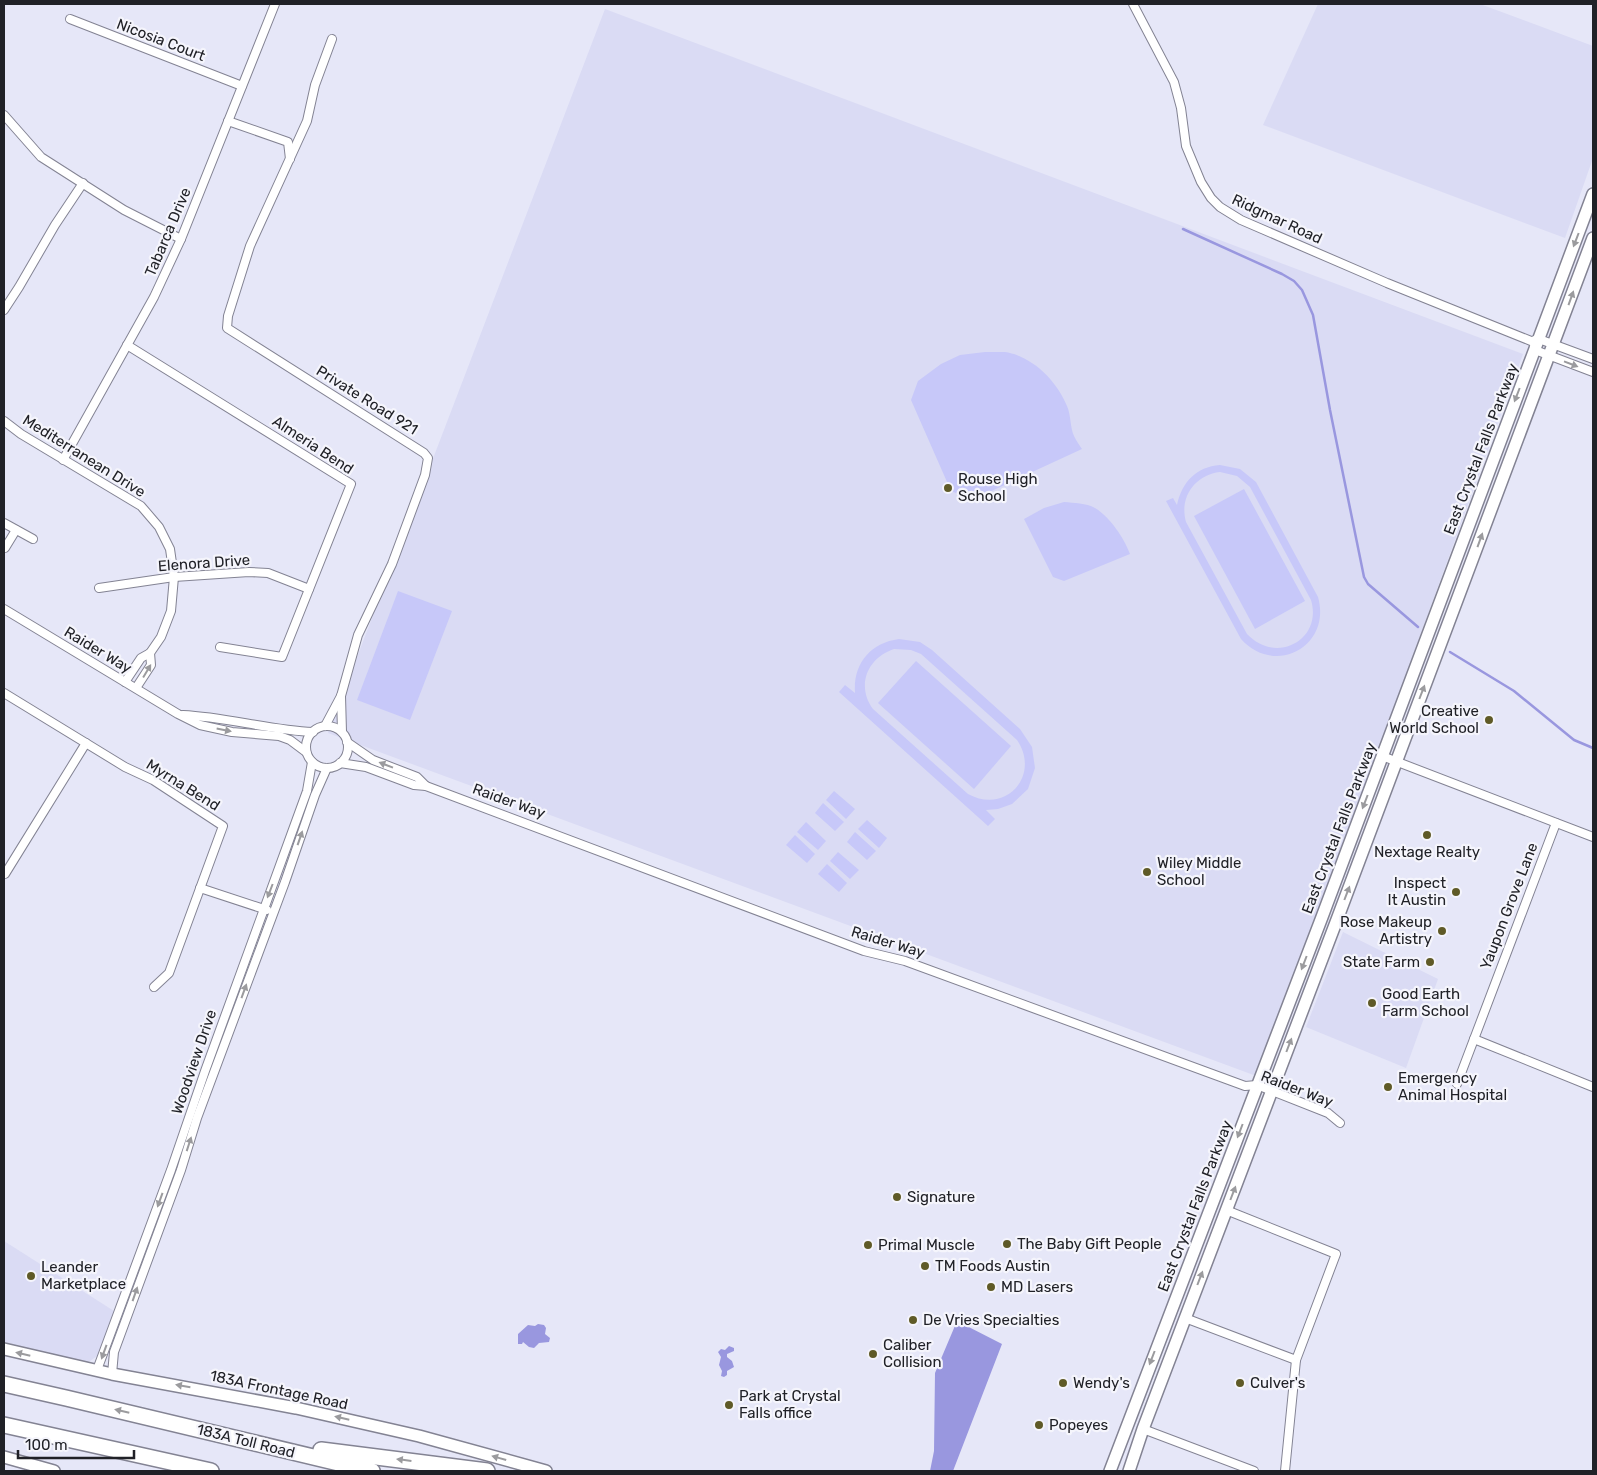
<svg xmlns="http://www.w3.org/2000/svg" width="1597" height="1475" font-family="Rubik,sans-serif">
	<rect width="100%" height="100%" fill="#e6e7f8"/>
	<!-- built -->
	<g fill="#dadbf4">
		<polygon points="1318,4 1480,4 1593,46 1593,158 1565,238 1263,125"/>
		<polygon points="605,9 1523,354 1259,1077 328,733"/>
		<polygon points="1343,932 1438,979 1406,1068 1306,1027"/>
		<polygon points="4,1241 114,1311 97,1356 90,1361 86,1362 4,1342"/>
	</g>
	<!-- green -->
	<g fill="#c7c8f9" fill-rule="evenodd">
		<path d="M985,352C992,352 998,352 1005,352C1032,356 1057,381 1067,406C1071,415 1070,427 1074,436C1076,440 1079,445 1082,449L972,500L951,491L911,400L918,381L941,364L960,355Z"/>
		<path d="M1220,465L1240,469L1256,482L1318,597C1332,646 1275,677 1241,639L1166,501L1173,498L1177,505C1182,482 1196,467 1220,465ZM1220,472L1237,476L1250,487L1311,600C1323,640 1276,665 1247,634L1186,522C1179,497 1195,475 1220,472Z"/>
		<polygon points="1244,489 1305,601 1255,629 1194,516"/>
		<path d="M1064,502C1074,503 1086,503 1095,508C1110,517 1124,538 1130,554L1064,581L1053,577L1024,519L1044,508Z"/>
		<polygon points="398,591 452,611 410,720 357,700"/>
		<path d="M899,639L920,642L932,650L1020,729L1032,747L1035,768L1028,789L1012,804L998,809L986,810L995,819L988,826L839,692L845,685L855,693C853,664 870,643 899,639ZM894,649L911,650L921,654L1017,740C1041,775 1006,815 968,794L873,709C856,686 867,658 894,649Z"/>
		<polygon points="916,661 1011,746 974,789 878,703"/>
		<polygon points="834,791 855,809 846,819 826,800"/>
		<polygon points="823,803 844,822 835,831 815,813"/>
		<polygon points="867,820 887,838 879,848 858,829"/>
		<polygon points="806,822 826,841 818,850 797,832"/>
		<polygon points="855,832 876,851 867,860 847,842"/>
		<polygon points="795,835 815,854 807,863 786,845"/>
		<polygon points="838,852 859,870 850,879 830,861"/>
		<polygon points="827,864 847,883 839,892 818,874"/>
	</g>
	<!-- water -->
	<g fill="#9997df">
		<polygon points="957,1321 1002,1344 953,1471 930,1471 934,1451 935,1373"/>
		<polygon points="538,1324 544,1325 546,1328 545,1334 550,1338 549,1342 539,1343 534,1348 529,1347 523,1342 522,1344 518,1344 518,1334 528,1325 535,1326"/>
		<polygon points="729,1346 734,1348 734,1351 727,1354 727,1357 732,1361 734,1367 727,1371 727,1375 724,1377 721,1376 722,1371 719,1365 721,1357 718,1352 721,1349 725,1350"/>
	</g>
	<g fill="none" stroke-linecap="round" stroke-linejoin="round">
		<!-- stream -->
		<g stroke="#9997df" stroke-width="2.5">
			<polyline points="1183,229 1282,274 1294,281 1302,290 1313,315 1330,410 1364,577 1368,584 1418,627"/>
			<polyline points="1450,652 1514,691 1574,740 1593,748"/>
		</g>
		<defs>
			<g id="minor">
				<polyline points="1133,4 1174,82 1181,108 1186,146 1201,182 1211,198 1220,207 1241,220 1387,283 1531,341"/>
				<polyline points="70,19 242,86"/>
				<polyline points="4,115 41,157 124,210 181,239"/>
				<polyline points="228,121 288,142 290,159"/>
				<polyline points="4,310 19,287 55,225 83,183"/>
				<polyline points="1535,340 1539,339 1593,359"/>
				<polyline points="127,345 351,484 282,657 220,647"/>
				<polyline points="1534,347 1535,350 1593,372"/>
				<polyline points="4,421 21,434 141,506 159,527 170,549 174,577 171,611 161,637 150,653 141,658 125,682"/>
				<polyline points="63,460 154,297 181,239 275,4"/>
				<polyline points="4,523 33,539"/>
				<polyline points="5,548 16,530"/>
				<polyline points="99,588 174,577 249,572 268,573 309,589"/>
				<polyline points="4,609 178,714 200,725 232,732 279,736 290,740 306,752"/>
				<polyline points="136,688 151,665 150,653"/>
				<polyline points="4,693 125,767 153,780 223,826 169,973 154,987"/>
				<polyline points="341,696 342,732"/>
				<path d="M183,715C226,717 269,730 313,732"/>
				<polyline points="325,726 341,696 358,635 392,564 425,475 428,458 424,453 227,328 228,316 250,246 307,121 315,85 332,39"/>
				<circle cx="327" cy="747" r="21"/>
				<polyline points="347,742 373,760 417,777 426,786"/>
				<polyline points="1382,756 1593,837"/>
				<polyline points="340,763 366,767 414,785 426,786 864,951 905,961 1245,1086 1257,1085 1328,1113 1340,1123"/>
				<polyline points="4,873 5,874 86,743"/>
				<polyline points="200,888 267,910"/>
				<polyline points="1474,1039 1593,1087"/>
				<polyline points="1457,1084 1556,823"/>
				<polyline points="1226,1210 1336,1254 1296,1360 1285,1471"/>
				<polyline points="1185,1318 1296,1360"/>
				<polyline points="97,1370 171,1170 205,1071 307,791 312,762"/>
				<polyline points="112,1374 114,1352 181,1170 197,1118 285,882 315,795 327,768"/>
				<polyline points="1143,1429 1254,1471"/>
			</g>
			<g id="secondary">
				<polyline points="4,1349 112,1374 296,1408 419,1436 546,1471"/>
				<polyline points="4,1457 54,1471"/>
				<polyline points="1110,1471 1322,917 1593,194"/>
				<polyline points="1129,1471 1143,1429 1338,917 1593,238"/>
			</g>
			<g id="motorway">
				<polyline points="4,1384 66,1398 372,1471"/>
				<polyline points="4,1425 211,1471"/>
				<polyline points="321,1450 487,1471"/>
			</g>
		</defs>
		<!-- minor casing -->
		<use href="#minor" stroke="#838393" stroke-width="10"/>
		<!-- secondary casing -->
		<use href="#secondary" stroke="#838393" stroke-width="14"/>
		<!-- motorway casing -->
		<use href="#motorway" stroke="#838393" stroke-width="18"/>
		<!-- minor -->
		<use href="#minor" stroke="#fff" stroke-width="8"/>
		<!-- secondary -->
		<use href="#secondary" stroke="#fff" stroke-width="11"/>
		<!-- motorway -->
		<use href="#motorway" stroke="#fff" stroke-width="15"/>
	</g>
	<!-- one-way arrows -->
	<defs><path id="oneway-solid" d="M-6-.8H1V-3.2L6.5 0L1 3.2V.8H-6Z" transform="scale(1.25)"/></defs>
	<g fill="#9b9b9e">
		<use href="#oneway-solid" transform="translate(1576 240) rotate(111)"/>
		<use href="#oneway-solid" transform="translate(1571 298) rotate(-70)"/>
		<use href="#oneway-solid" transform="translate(1571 364) rotate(21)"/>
		<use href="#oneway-solid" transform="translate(1517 395) rotate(111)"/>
		<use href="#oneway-solid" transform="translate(1480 540) rotate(-70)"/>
		<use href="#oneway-solid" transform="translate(147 671) rotate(-59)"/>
		<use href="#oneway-solid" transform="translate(1422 692) rotate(-69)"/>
		<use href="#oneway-solid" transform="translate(224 730) rotate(11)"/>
		<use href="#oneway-solid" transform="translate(386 765) rotate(-159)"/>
		<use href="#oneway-solid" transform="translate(1365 802) rotate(111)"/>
		<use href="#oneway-solid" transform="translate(300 838) rotate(-71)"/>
		<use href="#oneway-solid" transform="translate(270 891) rotate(111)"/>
		<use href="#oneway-solid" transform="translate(1347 893) rotate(-69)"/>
		<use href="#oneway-solid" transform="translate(1304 963) rotate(111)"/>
		<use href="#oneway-solid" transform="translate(244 991) rotate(-70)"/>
		<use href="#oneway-solid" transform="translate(1289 1045) rotate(-69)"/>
		<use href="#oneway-solid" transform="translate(1240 1131) rotate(111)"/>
		<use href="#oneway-solid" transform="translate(189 1144) rotate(-72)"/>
		<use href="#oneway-solid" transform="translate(1233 1193) rotate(-69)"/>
		<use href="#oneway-solid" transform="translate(160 1200) rotate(110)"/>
		<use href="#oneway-solid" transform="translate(1200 1278) rotate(-69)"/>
		<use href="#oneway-solid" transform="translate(135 1294) rotate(-71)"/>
		<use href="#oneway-solid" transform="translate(104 1352) rotate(110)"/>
		<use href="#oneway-solid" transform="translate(23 1354) rotate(-167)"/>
		<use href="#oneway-solid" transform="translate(1152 1358) rotate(111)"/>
		<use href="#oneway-solid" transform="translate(183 1386) rotate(-170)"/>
		<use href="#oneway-solid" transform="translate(122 1411) rotate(-167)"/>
		<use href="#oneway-solid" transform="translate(342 1418) rotate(-167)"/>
		<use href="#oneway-solid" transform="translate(499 1458) rotate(-164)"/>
		<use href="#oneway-solid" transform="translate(404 1460) rotate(-173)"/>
	</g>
	<!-- markers -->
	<g fill="#5f5a27" stroke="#f5f5fc" stroke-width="2">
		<circle cx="948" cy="488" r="5"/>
		<circle cx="1489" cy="720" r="5"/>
		<circle cx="1427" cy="835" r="5"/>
		<circle cx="1147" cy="872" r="5"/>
		<circle cx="1456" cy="892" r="5"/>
		<circle cx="1442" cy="931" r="5"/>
		<circle cx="1430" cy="962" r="5"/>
		<circle cx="1372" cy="1003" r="5"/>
		<circle cx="1388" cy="1087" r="5"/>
		<circle cx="897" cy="1197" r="5"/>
		<circle cx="1007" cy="1244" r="5"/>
		<circle cx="868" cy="1245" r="5"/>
		<circle cx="925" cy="1266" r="5"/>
		<circle cx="31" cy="1276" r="5"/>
		<circle cx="991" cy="1287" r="5"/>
		<circle cx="913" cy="1320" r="5"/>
		<circle cx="873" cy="1354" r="5"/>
		<circle cx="1063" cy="1383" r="5"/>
		<circle cx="1240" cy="1383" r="5"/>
		<circle cx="729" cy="1405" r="5"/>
		<circle cx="1039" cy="1425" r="5"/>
	</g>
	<g text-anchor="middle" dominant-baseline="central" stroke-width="4.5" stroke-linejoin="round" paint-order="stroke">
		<!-- street labels -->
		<g font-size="15" fill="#202127" stroke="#f5f5fc">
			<text transform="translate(161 40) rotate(21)">Nicosia Court</text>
			<text transform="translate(1277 219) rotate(25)">Ridgmar Road</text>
			<text transform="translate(168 232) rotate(-67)">Tabarca Drive</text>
			<text transform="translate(367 400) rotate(32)">Private Road 921</text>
			<text transform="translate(313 445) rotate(33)">Almeria Bend</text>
			<text transform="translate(1481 449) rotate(-69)">East Crystal Falls Parkway</text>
			<text transform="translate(84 456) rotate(32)">Mediterranean Drive</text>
			<text transform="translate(204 563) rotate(-4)">Elenora Drive</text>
			<text transform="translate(98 650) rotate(31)">Raider Way</text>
			<text transform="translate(183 785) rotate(32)">Myrna Bend</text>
			<text transform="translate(509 801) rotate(20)">Raider Way</text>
			<text transform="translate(1339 828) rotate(-69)">East Crystal Falls Parkway</text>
			<text transform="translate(1509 906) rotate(-69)">Yaupon Grove Lane</text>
			<text transform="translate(888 942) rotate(17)">Raider Way</text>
			<text transform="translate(194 1062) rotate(-71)">Woodview Drive</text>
			<text transform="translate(1297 1089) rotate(21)">Raider Way</text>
			<text transform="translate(1195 1206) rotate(-69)">East Crystal Falls Parkway</text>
			<text transform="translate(279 1390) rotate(12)">183A Frontage Road</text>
			<text transform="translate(246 1441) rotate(14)">183A Toll Road</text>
		</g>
		<!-- poi labels -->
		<g font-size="15" fill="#202127" stroke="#f5f5fc" text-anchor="start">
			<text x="958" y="479">Rouse High<tspan x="958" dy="17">School</tspan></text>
			<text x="1479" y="711" text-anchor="end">Creative<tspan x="1479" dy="17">World School</tspan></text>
			<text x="1427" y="852" text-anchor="middle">Nextage Realty</text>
			<text x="1157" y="863">Wiley Middle<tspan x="1157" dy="17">School</tspan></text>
			<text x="1446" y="883" text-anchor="end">Inspect<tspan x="1446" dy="17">It Austin</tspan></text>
			<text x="1432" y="922" text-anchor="end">Rose Makeup<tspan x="1432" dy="17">Artistry</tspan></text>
			<text x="1420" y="962" text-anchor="end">State Farm</text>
			<text x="1382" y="994">Good Earth<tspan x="1382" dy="17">Farm School</tspan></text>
			<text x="1398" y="1078">Emergency<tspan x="1398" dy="17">Animal Hospital</tspan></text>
			<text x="907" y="1197">Signature</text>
			<text x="1017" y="1244">The Baby Gift People</text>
			<text x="878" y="1245">Primal Muscle</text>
			<text x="935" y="1266">TM Foods Austin</text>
			<text x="41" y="1267">Leander<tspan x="41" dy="17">Marketplace</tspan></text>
			<text x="1001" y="1287">MD Lasers</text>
			<text x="923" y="1320">De Vries Specialties</text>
			<text x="883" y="1345">Caliber<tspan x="883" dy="17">Collision</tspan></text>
			<text x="1073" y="1383">Wendy's</text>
			<text x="1250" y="1383">Culver's</text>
			<text x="739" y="1396">Park at Crystal<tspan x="739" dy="17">Falls office</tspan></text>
			<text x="1049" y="1425">Popeyes</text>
		</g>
	</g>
	<!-- border -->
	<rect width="1597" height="1475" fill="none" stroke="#202127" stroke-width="10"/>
	<!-- scale -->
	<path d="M18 1450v8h116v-8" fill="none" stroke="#202127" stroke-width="2.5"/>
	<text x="25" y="1450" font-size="15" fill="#202127" stroke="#f5f5fc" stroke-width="4" paint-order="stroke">100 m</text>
</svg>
